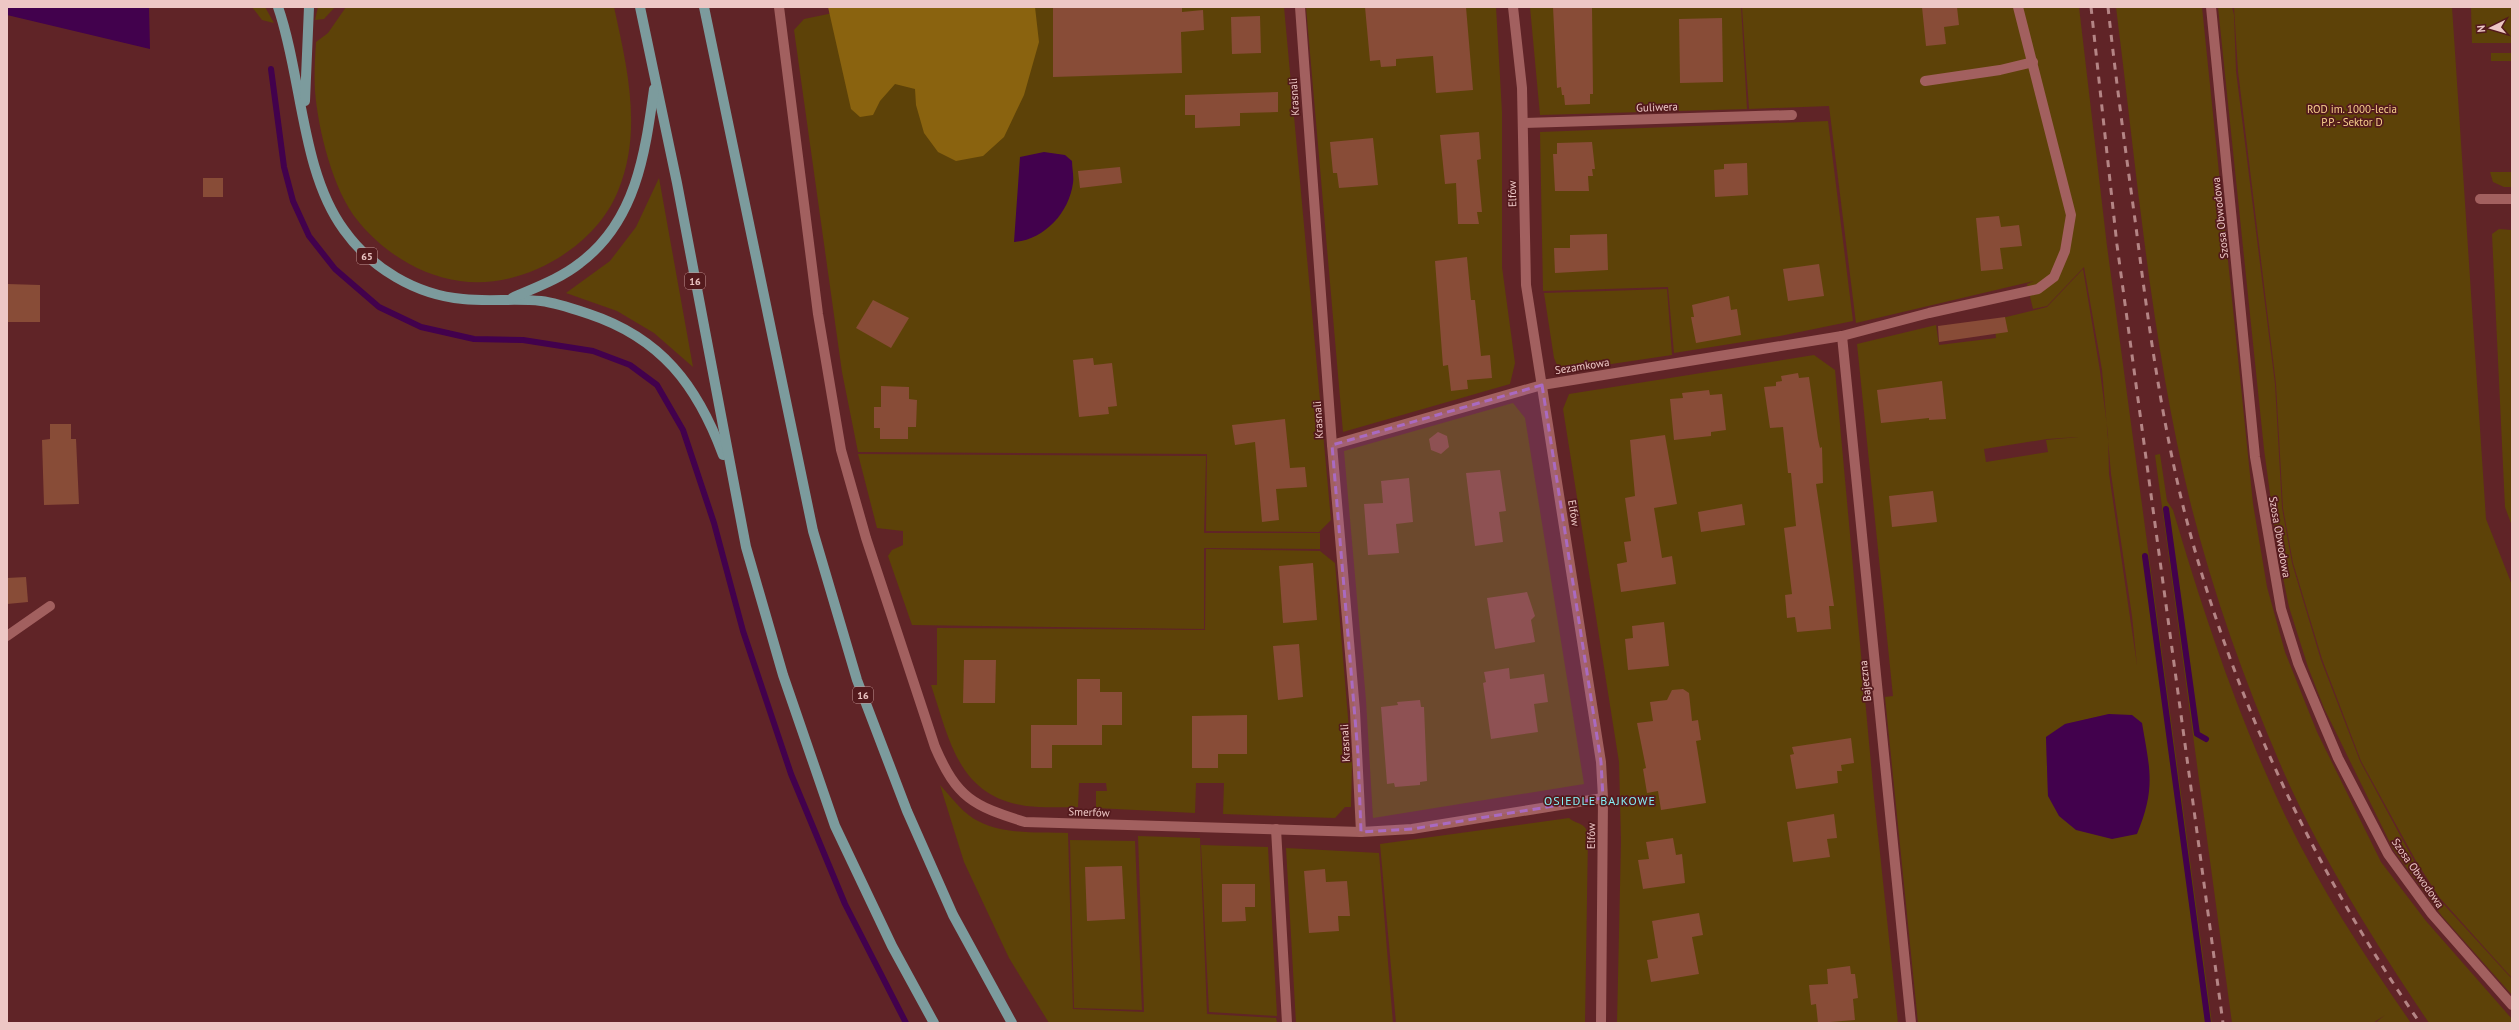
<svg xmlns="http://www.w3.org/2000/svg" width="2519" height="1030" font-family="'PT Sans',sans-serif">
	<rect width="100%" height="100%" fill="#602427"/>
	<!-- green -->
	<g fill="#5d4208" fill-rule="evenodd">
		<polygon points="252,7 265,7 274,23 262,20"/>
		<polygon points="318,7 335,7 324,19 315,20"/>
		<path d="M346,7H614C627,67 643,131 618,191C595,248 522,290 460,281C421,276 383,252 358,221C333,191 318,129 315,91C314,75 315,58 316,42L328,33Z"/>
		<polygon points="832,7 1284,7 1331,520 1319,532 1206,531 1207,454 858,452 842,372 794,30 804,19 833,13"/>
		<polygon points="1306,7 1496,7 1502,112 1502,267 1515,363 1510,384 1343,432"/>
		<polygon points="1530,7 1741,7 1747,109 1540,115"/>
		<path d="M1742,7H2079L2107,246L2212,1023H1918L1885,697L1893,696L1857,344L1936,325L1939,345L1996,338L1994,320L2047,307L2083,269L2100,371L2108,434L2109,474L2137,665L2132,616L2111,474L2102,370L2084,267L2047,306L2033,309L2027,284L2034,281L1856,323L1829,106L1749,109ZM2078,437L2046,440L2048,452L1986,462L1984,449L2047,439ZM2109,714L2048,796L2046,737L2066,724Z"/>
		<path d="M2116,7H2202L2253,504L2267,587L2285,652L2317,732L2381,862L2426,921L2512,1019V1023H2429C2376,944 2324,862 2285,775C2247,688 2214,597 2191,505C2151,342 2137,173 2116,7Z"/>
		<polygon points="2218,7 2232,7 2234,15 2236,71 2275,384 2282,508 2292,563 2321,660 2360,761 2414,861 2437,897 2512,979 2512,995 2442,916 2393,849 2324,708 2308,667 2289,607 2278,553 2264,449"/>
		<polygon points="2234,7 2452,7 2486,519 2512,585 2512,978 2439,897 2416,861 2361,761 2322,659 2293,563 2283,508 2276,384 2238,71"/>
		<polygon points="2471,7 2512,7 2512,43 2472,43"/>
		<rect x="2491" y="53" width="21" height="8"/>
		<polygon points="1828,121 1853,321 1780,336 1674,353 1668,287 1543,291 1540,132"/>
		<polygon points="2490,172 2512,172 2512,187 2504,187 2493,182"/>
		<polygon points="659,178 693,367 654,333 617,311 566,293 610,261 636,227"/>
		<polygon points="2499,229 2512,230 2512,526 2505,507 2492,234"/>
		<polygon points="1667,289 1672,355 1571,370 1557,365 1554,358 1544,293"/>
		<polygon points="1814,355 1835,370 1874,797 1898,1023 1617,1023 1621,841 1619,762 1563,409 1569,394"/>
		<polygon points="1513,403 1525,418 1584,784 1373,818 1366,700 1344,451"/>
		<polygon points="858,454 1206,456 1204,533 1320,533 1320,549 1204,548 1204,629 912,625 888,556 892,550 903,545 903,531 877,528"/>
		<path d="M2160,454L2167,501L2173,510C2203,612 2237,714 2283,811C2318,885 2364,955 2411,1023H2375L2385,1015L2373,1023H2232L2155,455Z"/>
		<path d="M1206,549L1320,551L1335,563L1352,765L1351,807H1345L1335,818L1223,814L1224,783H1196L1195,813L1096,808V791H1107L1106,783H1079L1078,807C1061,807 1043,808 1026,806C958,796 950,741 931,685H937V628L1205,630Z"/>
		<path d="M940,785C952,798 964,815 980,822C1006,835 1041,832 1068,833L1073,1009L1144,1012L1138,836L1200,838L1207,1014L1276,1018L1277,1023H1049L1009,958L964,862Z"/>
		<path d="M1569,818C1577,825 1586,822 1588,835L1585,1023H1396L1380,844Z"/>
		<polygon points="1070,840 1135,841 1142,1010 1074,1008"/>
		<polygon points="1201,845 1268,847 1277,1016 1209,1012"/>
		<polygon points="1286,848 1379,853 1393,1023 1296,1023"/>
	</g>
	<!-- forest -->
	<polygon fill="#8a630f" points="828,7 1035,7 1039,42 1024,95 1004,137 983,156 956,161 938,152 924,133 916,105 915,89 895,84 880,101 873,115 860,117 851,109"/>
	<!-- water -->
	<g fill="#42014d">
		<polygon points="7,7 149,7 150,49 7,15"/>
		<path d="M1044,152L1065,155L1072,161C1072,168 1074,176 1073,183C1069,213 1044,240 1014,242L1020,157Z"/>
		<path d="M2109,714L2132,715L2142,723C2150,770 2156,788 2137,834L2112,839L2076,830L2059,816L2048,796L2046,737L2065,724Z"/>
	</g>
	<g fill="none" stroke-linecap="round" stroke-linejoin="round">
		<!-- stream -->
		<g stroke="#42014d" stroke-width="6">
			<polyline points="271,69 284,167 293,201 309,236 335,269 379,307 421,327 474,339 523,340 593,351 630,365 657,385 683,430 714,523 743,631 791,774 845,904 906,1023"/>
			<polyline points="2166,509 2197,734 2206,739"/>
			<polyline points="2145,556 2208,1023"/>
		</g>
	</g>
	<!-- building -->
	<g fill="#884c37">
		<polygon points="1053,7 1182,7 1182,12 1203,10 1204,30 1181,32 1182,73 1053,77"/>
		<polygon points="1365,7 1466,7 1473,90 1436,93 1433,56 1396,59 1396,66 1381,67 1380,60 1370,61"/>
		<polygon points="1553,7 1592,7 1593,94 1590,94 1590,104 1565,105 1564,95 1562,95 1561,87 1557,88"/>
		<polygon points="1922,7 1957,7 1959,25 1944,27 1946,44 1926,46"/>
		<polygon points="1260,16 1261,53 1232,54 1231,17"/>
		<polygon points="1722,18 1723,82 1680,83 1679,19"/>
		<polygon points="1278,92 1278,112 1240,113 1240,126 1195,128 1195,115 1185,115 1185,95"/>
		<polygon points="1479,132 1481,159 1477,160 1482,212 1477,212 1479,224 1458,224 1456,183 1445,184 1440,135"/>
		<polygon points="1373,138 1378,185 1339,188 1337,173 1333,173 1330,142"/>
		<polygon points="1592,142 1595,169 1592,169 1593,176 1588,176 1589,191 1555,191 1553,154 1557,154 1557,143"/>
		<polygon points="1747,163 1748,195 1715,197 1714,170 1724,169 1724,164"/>
		<polygon points="1120,167 1122,183 1080,188 1078,171"/>
		<rect x="203" y="178" width="20" height="19"/>
		<polygon points="1999,216 2001,227 2019,225 2022,246 2000,248 2003,269 1981,271 1976,218"/>
		<polygon points="1607,234 1608,270 1555,273 1554,248 1570,248 1570,235"/>
		<polygon points="1467,257 1471,300 1475,300 1481,356 1490,355 1492,378 1467,380 1468,389 1451,391 1448,365 1443,366 1435,261"/>
		<polygon points="1819,264 1824,296 1788,301 1783,269"/>
		<polygon points="7,284 40,285 40,322 7,322"/>
		<polygon points="1729,296 1731,310 1737,309 1741,335 1696,343 1691,317 1694,317 1692,305"/>
		<polygon points="873,300 909,318 891,348 856,328"/>
		<polygon points="2005,317 2008,332 1939,342 1938,326"/>
		<polygon points="1093,358 1094,365 1112,363 1117,406 1108,407 1109,414 1079,417 1073,360"/>
		<polygon points="1798,373 1799,378 1809,377 1818,439 1820,448 1822,447 1823,483 1816,484 1834,606 1829,606 1831,629 1797,632 1795,617 1787,618 1785,595 1792,594 1784,528 1796,526 1791,473 1788,473 1783,427 1770,428 1764,387 1776,386 1776,382 1782,381 1781,376"/>
		<polygon points="1942,381 1946,419 1929,420 1929,418 1881,423 1877,390"/>
		<polygon points="881,386 909,387 909,399 917,400 916,427 908,427 908,439 880,439 880,428 874,428 874,407 881,407"/>
		<polygon points="1709,390 1710,395 1722,394 1726,430 1711,432 1711,436 1674,440 1670,399 1683,398 1682,393"/>
		<polygon points="1285,419 1290,468 1305,467 1307,487 1276,489 1279,520 1262,522 1255,442 1235,445 1232,425"/>
		<polygon points="50,424 71,424 71,439 76,439 79,504 44,505 42,440 50,439"/>
		<polygon points="1438,432 1447,436 1449,447 1441,454 1431,450 1429,439"/>
		<polygon points="1665,435 1677,504 1654,508 1662,558 1672,556 1676,584 1621,592 1617,564 1627,562 1624,542 1631,541 1625,498 1635,496 1630,440"/>
		<polygon points="1500,470 1506,511 1499,512 1503,542 1475,546 1466,473"/>
		<polygon points="1409,478 1413,522 1396,524 1399,553 1368,555 1364,504 1383,503 1381,481"/>
		<polygon points="1933,491 1937,522 1892,527 1889,496"/>
		<polygon points="1742,504 1745,525 1701,532 1698,512"/>
		<polygon points="1313,563 1317,620 1283,623 1279,566"/>
		<polygon points="26,577 28,602 7,604 7,578"/>
		<polygon points="1527,592 1535,616 1531,620 1535,642 1495,649 1487,598"/>
		<polygon points="1664,622 1669,666 1628,670 1625,639 1633,638 1632,626"/>
		<polygon points="1299,644 1303,697 1278,700 1273,646"/>
		<polygon points="964,660 996,660 995,703 963,703"/>
		<polygon points="1509,668 1510,679 1544,674 1548,702 1534,704 1538,732 1491,739 1483,683 1486,682 1484,672"/>
		<polygon points="1077,679 1100,679 1100,692 1122,692 1122,725 1102,725 1102,745 1052,745 1052,768 1031,768 1031,725 1077,725"/>
		<polygon points="1683,689 1689,693 1692,721 1698,720 1701,740 1696,741 1706,803 1661,810 1658,791 1647,793 1643,769 1646,768 1637,723 1653,721 1650,702 1667,700 1672,690"/>
		<polygon points="1420,700 1421,707 1424,707 1427,781 1420,782 1420,785 1395,787 1394,783 1387,784 1381,707 1398,705 1397,702"/>
		<polygon points="1247,715 1247,754 1218,754 1218,768 1192,768 1192,716"/>
		<polygon points="1851,738 1854,763 1841,765 1842,771 1837,771 1838,783 1796,789 1790,755 1794,754 1792,747"/>
		<polygon points="1834,814 1837,838 1827,839 1830,857 1793,862 1787,822"/>
		<polygon points="1673,838 1676,855 1682,854 1685,883 1643,889 1638,860 1649,859 1646,842"/>
		<polygon points="1122,866 1125,919 1087,921 1085,867"/>
		<polygon points="1325,869 1326,882 1347,881 1350,916 1338,916 1339,931 1309,933 1304,871"/>
		<polygon points="1222,884 1255,884 1255,907 1245,907 1246,921 1222,922"/>
		<polygon points="1699,913 1703,935 1692,937 1699,974 1651,982 1647,960 1658,958 1652,921"/>
		<polygon points="1850,966 1851,974 1855,974 1858,998 1853,999 1855,1020 1818,1023 1816,1004 1811,1005 1809,985 1828,984 1827,969"/>
	</g>
	<g fill="none" stroke-linecap="round" stroke-linejoin="round">
		<!-- minor -->
		<g stroke="#a2605f" stroke-width="10">
			<path d="M779,7L818,314L841,450L866,538L935,747C957,798 973,806 1025,822L1361,832L1412,829L1603,798"/>
			<polyline points="1300,7 1332,445 1355,711 1361,832"/>
			<polyline points="1513,7 1522,88 1526,285 1601,762 1603,798 1601,1023"/>
			<polyline points="2211,7 2255,457 2281,609 2298,663 2338,758 2388,854 2432,914 2512,1005"/>
			<polyline points="1925,81 2000,70 2033,62"/>
			<polyline points="1523,123 1792,115"/>
			<polyline points="2480,199 2512,199"/>
			<polyline points="1842,336 1911,1023"/>
			<polyline points="1332,445 1542,385 1842,336 1929,313 2038,289 2054,277 2065,251 2071,215 2018,7"/>
			<polyline points="7,636 50,606"/>
			<polyline points="1276,829 1287,1023"/>
		</g>
		<!-- major -->
		<g stroke="#7c9b9d" stroke-width="10">
			<path d="M278,7C302,76 301,172 344,230C371,268 416,295 463,299C489,302 515,298 541,301C557,303 574,309 589,314C661,338 697,385 723,455"/>
			<polyline points="640,7 677,183 746,547 783,675 835,826 892,946 934,1023"/>
			<polyline points="704,7 813,531 857,680 907,811 953,915 1012,1023"/>
			<polyline points="305,101 309,7"/>
			<path d="M512,298C534,288 560,279 580,263C636,221 645,154 654,89"/>
		</g>
		<!-- rail -->
		<g stroke="#b48585" stroke-width="3" stroke-dasharray="7 7" stroke-linecap="butt">
			<polyline points="2091,7 2117,245 2223,1023"/>
			<path d="M2108,7C2116,81 2126,154 2136,227C2148,322 2161,417 2184,510C2231,694 2312,867 2420,1023"/>
		</g>
	</g>
	<!-- marked area -->
	<path fill="#a96ac1" fill-opacity="0.2" stroke="#a96ac1" stroke-width="3" stroke-dasharray="8 5" stroke-linejoin="round" d="M1542,385L1601,762L1603,798L1412,829L1361,832L1358,754L1332,445Z"/>
	<g text-anchor="middle" dominant-baseline="central" stroke-width="3.5" stroke-linejoin="round" paint-order="stroke">
		<!-- shield labels -->
		<g fill="#541a1d" stroke="#bf9393" stroke-width="1">
			<rect x="357" y="248" width="20" height="16" rx="3"/>
			<rect x="685" y="273" width="20" height="16" rx="3"/>
			<rect x="853" y="687" width="20" height="16" rx="3"/>
		</g>
		<g font-size="10" font-weight="bold" fill="#edc7c5">
			<text x="367" y="256">65</text>
			<text x="695" y="281">16</text>
			<text x="863" y="695">16</text>
		</g>
		<!-- street labels -->
		<g font-size="11" fill="#edc7c5" stroke="#541a1d">
			<text transform="translate(1294 97) rotate(-94)">Krasnali</text>
			<text transform="translate(1657 107) rotate(-2)">Guliwera</text>
			<text transform="translate(1512 194) rotate(-91)">Elfów</text>
			<text transform="translate(2220 218) rotate(-96)">Szosa Obwodowa</text>
			<text transform="translate(1582 366) rotate(-9)">Sezamkowa</text>
			<text transform="translate(1318 420) rotate(-94)">Krasnali</text>
			<text transform="translate(1574 513) rotate(81)">Elfów</text>
			<text transform="translate(2280 537) rotate(80)">Szosa Obwodowa</text>
			<text transform="translate(1865 681) rotate(-96)">Bajeczna</text>
			<text transform="translate(1345 743) rotate(-93)">Krasnali</text>
			<text transform="translate(1089 812) rotate(2)">Smerfów</text>
			<text transform="translate(1591 836) rotate(-89)">Elfów</text>
			<text transform="translate(2418 873) rotate(55)">Szosa Obwodowa</text>
		</g>
		<!-- park labels -->
		<g font-size="11" fill="#f8d18d" stroke="#541a1d">
			<text x="2352" y="109">ROD im. 1000-lecia<tspan x="2352" dy="13">P.P. - Sektor D</tspan></text>
		</g>
		<!-- neighbourhood labels -->
		<g font-size="12" letter-spacing="1" fill="#85f1f7" stroke="#541a1d">
			<text x="1600" y="800">OSIEDLE BAJKOWE</text>
		</g>
	</g>
	<!-- border -->
	<rect width="2519" height="1030" fill="none" stroke="#edc7c5" stroke-width="16"/>
	<!-- north arrow -->
	<g transform="translate(2491 28) rotate(265)" stroke="#541a1d" stroke-width="3" paint-order="stroke">
	<path d="M0-3L7 15L0 10L-7 15Z" fill="#edc7c5"/>
	<text y="-6" font-size="11" font-weight="bold" text-anchor="middle" fill="#edc7c5">N</text>
	</g>
</svg>
